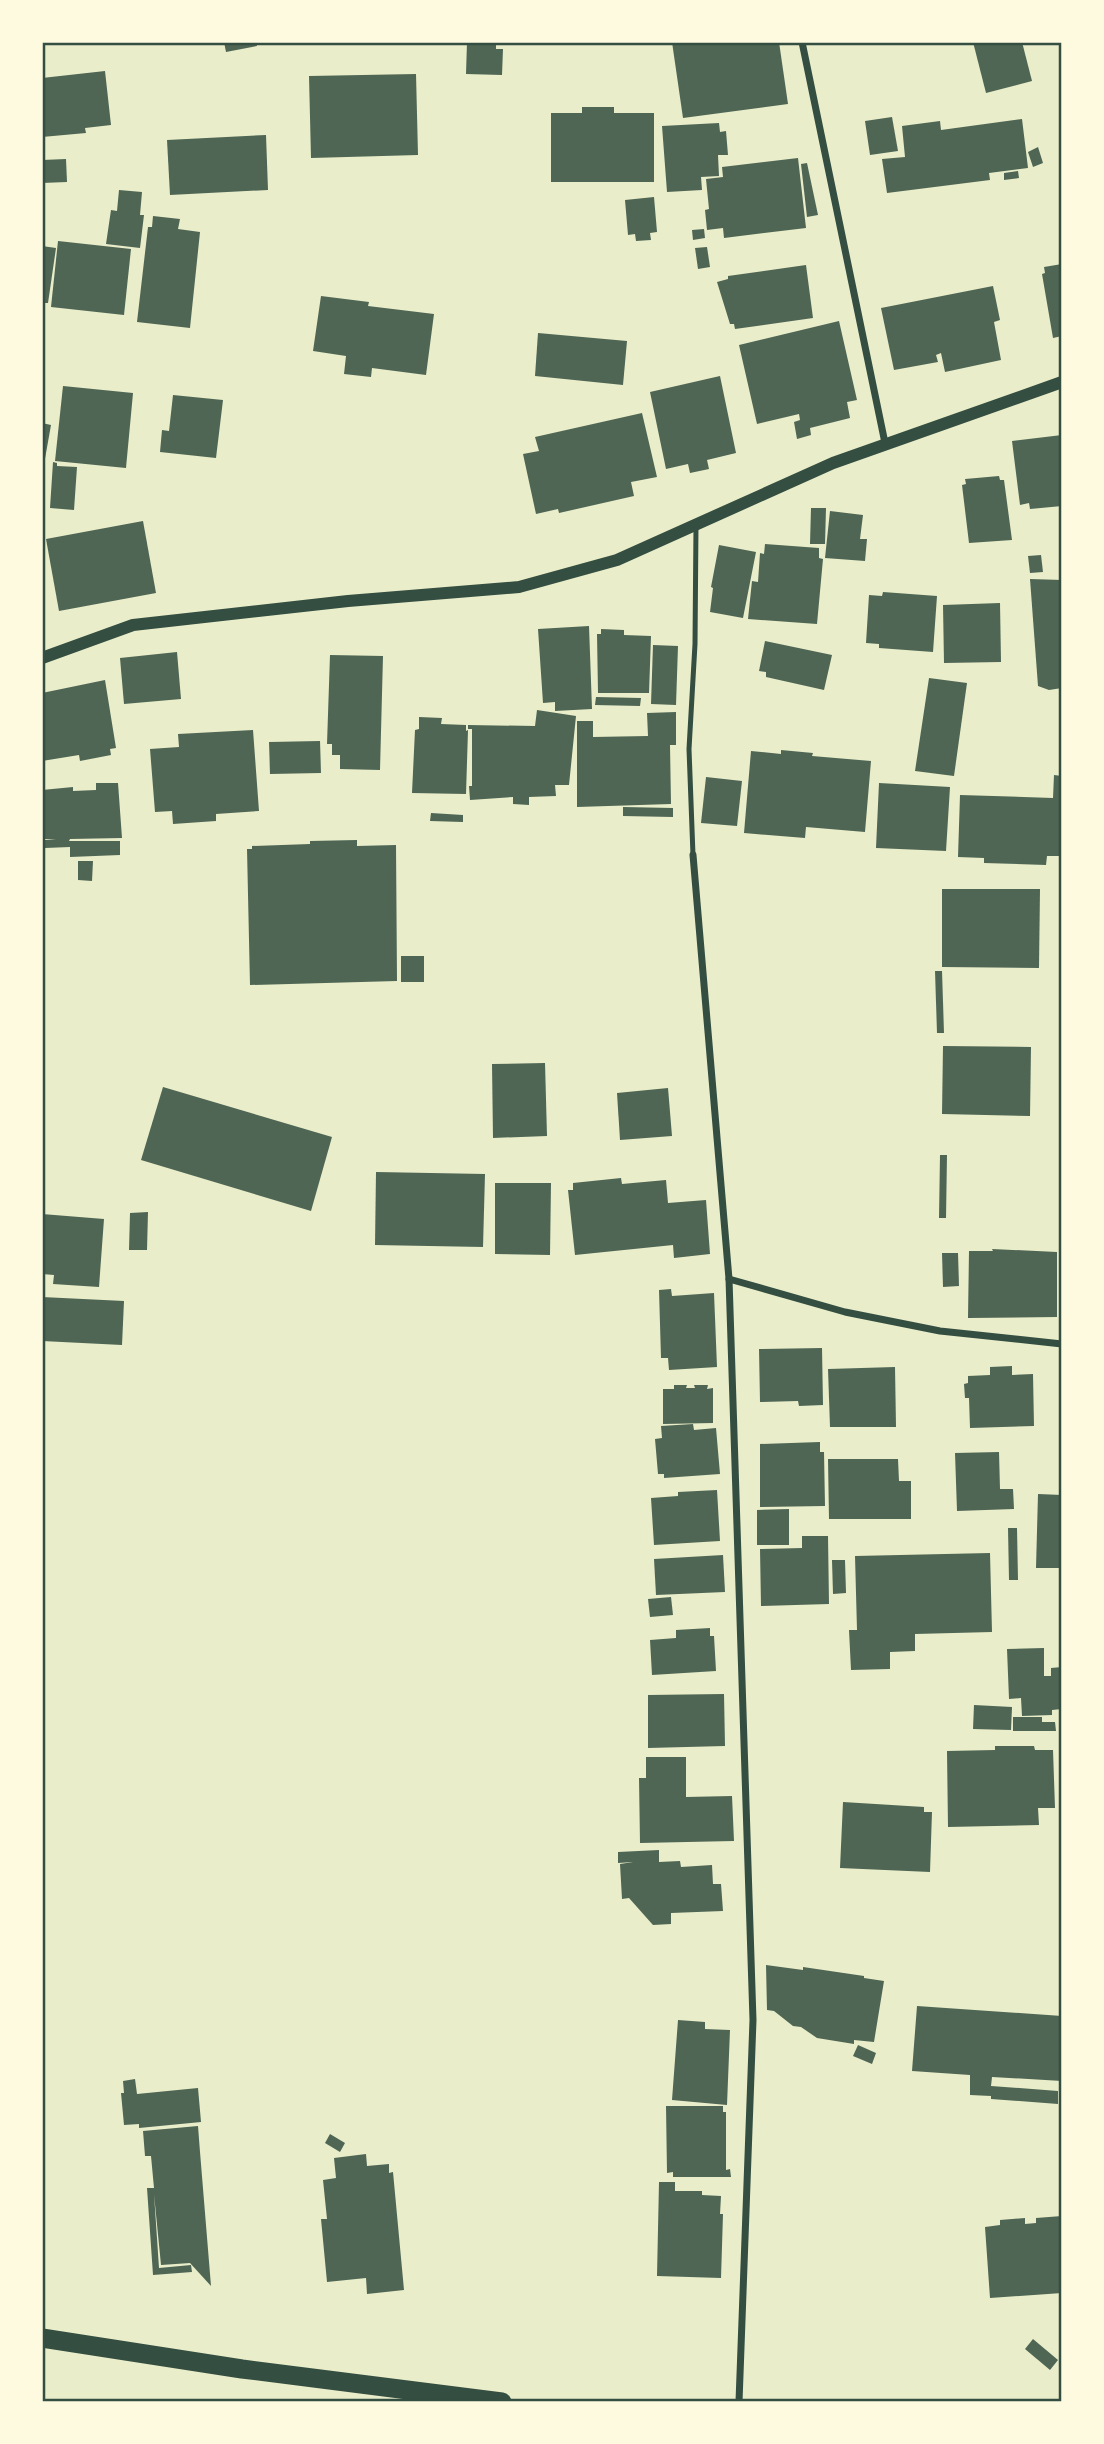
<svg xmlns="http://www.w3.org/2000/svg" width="1104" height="2444" font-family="'Playfair Display',serif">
	<rect width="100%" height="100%" fill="#e9edc9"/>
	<!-- building -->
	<g fill="#4f6655">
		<polygon points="224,42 256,42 257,46 226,52"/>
		<polygon points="467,42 496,42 496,49 503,49 502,75 466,74"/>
		<polygon points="672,42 779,42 788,104 683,118"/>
		<polygon points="973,42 1022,42 1032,81 986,93"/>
		<polygon points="105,71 111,125 85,128 86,133 42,137 42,78"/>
		<polygon points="416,74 418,155 311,158 309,76"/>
		<polygon points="582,107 614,107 614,113 654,113 654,182 551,182 551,113 582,113"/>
		<polygon points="892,117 898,151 870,155 865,121"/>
		<polygon points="1022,119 1028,168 989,173 990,180 887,193 882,159 905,157 902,126 940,121 941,130"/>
		<polygon points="719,123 720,132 726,131 728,155 718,155 719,176 701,177 702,190 667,192 662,126"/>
		<polygon points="266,135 268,190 170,195 167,140"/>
		<polygon points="1038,147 1043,163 1033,167 1028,152"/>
		<polygon points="798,158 806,228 724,238 723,228 707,230 705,210 709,209 706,179 723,177 722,167"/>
		<polygon points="66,159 67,182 42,183 42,160"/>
		<polygon points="807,163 818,215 807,217 801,164"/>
		<polygon points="1018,171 1019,178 1004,180 1004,173"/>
		<polygon points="119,190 142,192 140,215 144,215 140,248 106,244 111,210 117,211"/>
		<polygon points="654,197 657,232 650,233 651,240 636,241 635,234 628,235 625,200"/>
		<polygon points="153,216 180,219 178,229 200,232 190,328 137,322 148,227 152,227"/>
		<polygon points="704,229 705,238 693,240 692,230"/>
		<polygon points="58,241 131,249 124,315 51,307"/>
		<polygon points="42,246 56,248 48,303 42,303"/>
		<polygon points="707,247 710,267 698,269 695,248"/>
		<polygon points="1062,264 1062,336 1053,338 1042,274 1045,273 1044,267"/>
		<polygon points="806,265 813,318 735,329 734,324 730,324 717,282 728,279 728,276"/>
		<polygon points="993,286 1000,320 994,322 1001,360 945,372 941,353 936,355 938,362 894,370 881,308"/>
		<polygon points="321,296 369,302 368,306 434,314 426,375 372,368 371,377 344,374 346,356 313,351"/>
		<polygon points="839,321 857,400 847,402 850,418 810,428 811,435 797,439 794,422 800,420 799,414 757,424 739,345"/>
		<polygon points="538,333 627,341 623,385 535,376"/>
		<polygon points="720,376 736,453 707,460 709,469 690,473 688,464 666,469 650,392"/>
		<polygon points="63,386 133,393 126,468 55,461"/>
		<polygon points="173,395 223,400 216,458 160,452 162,430 169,431"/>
		<polygon points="642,413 657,477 631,482 634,496 559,513 558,509 536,514 523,454 539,451 535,437"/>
		<polygon points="42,423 51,425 43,470 42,470"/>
		<polygon points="1062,435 1062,506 1030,509 1029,503 1020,505 1012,441"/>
		<polygon points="53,462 57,463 57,466 77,467 74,510 50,508"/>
		<polygon points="999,476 1000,480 1004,480 1012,540 969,543 962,485 966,484 965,479"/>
		<polygon points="811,508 826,508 825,544 810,544"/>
		<polygon points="830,511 863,515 860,539 867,539 865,561 825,558"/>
		<polygon points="143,521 156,593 59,611 46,539"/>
		<polygon points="765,544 819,548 819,558 823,559 817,624 748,619 752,581 758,582 760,553 764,554"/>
		<polygon points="719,545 756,552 743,618 710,612 713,588 711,587"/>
		<polygon points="1041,555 1043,572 1030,573 1028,556"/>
		<polygon points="1030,579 1062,580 1062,688 1049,690 1038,686"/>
		<polygon points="883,592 937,596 933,652 879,648 879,644 866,643 869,595 882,596"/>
		<polygon points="1000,603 1001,662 944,663 943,605"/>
		<polygon points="589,626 592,709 555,711 555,702 543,703 538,629"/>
		<polygon points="601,629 624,630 624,635 651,636 649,693 598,693 597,634 601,634"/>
		<polygon points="765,641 832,655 824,690 766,677 766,672 759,671"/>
		<polygon points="653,645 678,646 676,705 651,704"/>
		<polygon points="177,652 181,699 124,704 120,658"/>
		<polygon points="330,655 383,656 380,770 340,769 340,755 332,755 332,744 327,744"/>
		<polygon points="929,678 967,683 954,776 915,771"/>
		<polygon points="105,680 116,748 110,749 111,755 80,761 79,755 42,761 42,693"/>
		<polygon points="596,697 641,698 640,706 595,705"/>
		<polygon points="537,710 576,716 569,785 555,785 556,796 529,797 529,805 513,804 513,797 470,800 469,786 472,786 472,729 468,729 468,725 535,726"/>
		<polygon points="676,712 676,745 670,745 671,804 577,807 577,721 593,721 593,737 648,736 647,713"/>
		<polygon points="419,717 442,718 441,724 466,725 466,731 468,730 466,794 412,793 415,730 419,729"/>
		<polygon points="253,730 259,811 216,814 216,821 173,824 172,811 155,812 150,749 179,747 178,734"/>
		<polygon points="320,741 321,773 270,774 269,742"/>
		<polygon points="781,750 813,753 812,756 871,761 865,832 806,827 805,838 744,833 751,751 781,754"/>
		<polygon points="1054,775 1062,776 1062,856 1047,856 1046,865 984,863 984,858 958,857 960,795 1053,798"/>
		<polygon points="706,777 742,781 737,826 701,823"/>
		<polygon points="96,783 118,783 122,838 70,839 69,841 120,841 120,855 70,857 70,847 45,848 45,840 56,839 42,839 42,790 73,787 73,791 96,790"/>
		<polygon points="879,783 950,787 946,851 876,848"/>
		<polygon points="623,807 673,808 673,817 623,816"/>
		<polygon points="431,813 463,815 463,822 430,821"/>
		<polygon points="357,840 357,846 396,845 397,981 250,985 247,849 252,849 252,846 310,844 310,841"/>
		<polygon points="78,861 93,861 92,881 78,880"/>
		<polygon points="942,889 1040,889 1039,968 942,967"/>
		<rect x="401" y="956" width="23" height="26"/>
		<polygon points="935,971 942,971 944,1033 937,1033"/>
		<polygon points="943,1046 1031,1047 1030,1116 942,1114"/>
		<polygon points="545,1063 547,1136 493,1138 492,1064"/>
		<polygon points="163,1087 332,1137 311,1211 141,1160"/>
		<polygon points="668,1088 672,1136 620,1140 617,1093"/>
		<polygon points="940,1155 947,1155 946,1218 939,1218"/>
		<polygon points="376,1172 485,1174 483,1247 375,1245"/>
		<polygon points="621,1178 622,1184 666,1180 668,1203 706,1200 710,1254 674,1258 673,1245 575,1255 568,1190 573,1190 573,1183"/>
		<polygon points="495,1183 551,1183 550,1255 495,1254"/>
		<polygon points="148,1212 147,1250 129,1250 130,1213"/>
		<polygon points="42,1214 104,1219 99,1287 53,1284 54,1275 42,1274"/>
		<polygon points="992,1249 1057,1252 1057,1317 968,1318 969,1251 993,1251"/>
		<polygon points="942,1253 958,1253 959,1286 943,1287"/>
		<polygon points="671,1289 672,1296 714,1293 717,1367 669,1370 668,1358 661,1358 659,1290"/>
		<polygon points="42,1297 124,1301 122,1345 42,1341"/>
		<polygon points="822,1348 823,1405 799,1406 798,1401 760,1402 759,1349"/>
		<polygon points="1012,1366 1012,1375 1033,1374 1034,1426 970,1428 969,1398 965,1398 964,1384 968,1383 968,1376 990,1375 990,1367"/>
		<polygon points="895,1367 896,1427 830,1427 828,1369"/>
		<polygon points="674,1385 687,1385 686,1388 695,1388 694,1385 708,1385 707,1389 713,1388 713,1423 663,1424 663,1389 674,1389"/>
		<polygon points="693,1424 694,1430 716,1428 720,1474 664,1478 664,1474 658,1474 655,1439 662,1438 661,1426"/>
		<polygon points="820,1442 820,1452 824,1452 825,1506 760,1507 760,1444"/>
		<polygon points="999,1452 1000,1489 1013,1489 1014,1509 957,1511 955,1453"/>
		<polygon points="828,1459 898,1459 899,1481 911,1481 911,1519 829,1519"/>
		<polygon points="717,1490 720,1541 654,1545 651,1498 678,1496 678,1492"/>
		<polygon points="1038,1494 1062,1495 1062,1568 1036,1568"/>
		<polygon points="789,1509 789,1545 757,1545 757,1510"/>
		<polygon points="1008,1528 1017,1528 1018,1580 1009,1580"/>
		<polygon points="802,1536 828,1536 829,1604 761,1606 760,1549 802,1548"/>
		<polygon points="990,1553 992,1632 915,1634 915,1651 890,1652 890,1669 851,1670 849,1630 857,1630 855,1556"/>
		<polygon points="723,1555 725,1592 656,1595 654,1559"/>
		<polygon points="832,1560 845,1560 846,1593 833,1594"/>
		<polygon points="671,1597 673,1615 650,1617 648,1599"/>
		<polygon points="710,1628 710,1636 714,1636 716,1671 652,1675 650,1640 676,1638 676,1630"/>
		<polygon points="1044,1648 1044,1676 1051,1676 1051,1668 1062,1667 1062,1709 1052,1710 1052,1715 1022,1716 1021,1698 1009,1699 1007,1649"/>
		<polygon points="724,1694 725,1746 648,1748 648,1695"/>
		<polygon points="974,1705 1012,1707 1011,1730 973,1729"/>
		<polygon points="1013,1717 1042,1717 1042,1722 1055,1722 1056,1731 1013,1731"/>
		<polygon points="995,1746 1034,1746 1035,1750 1053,1750 1055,1808 1038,1808 1039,1825 948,1827 947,1751 995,1750"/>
		<polygon points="646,1757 686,1757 686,1797 732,1796 734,1841 640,1843 639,1778 646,1778"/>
		<polygon points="843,1802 924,1807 924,1812 932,1812 930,1872 840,1868"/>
		<polygon points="659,1850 659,1862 680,1861 681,1867 712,1865 713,1884 721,1884 723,1911 671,1913 671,1924 653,1925 629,1898 622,1899 620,1864 633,1862 618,1863 618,1852"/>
		<polygon points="766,1965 803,1970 803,1967 864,1976 864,1978 884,1981 874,2042 854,2040 854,2044 817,2038 801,2027 793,2026 774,2011 767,2010"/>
		<polygon points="917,2006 1062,2016 1062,2081 992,2077 991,2086 1058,2091 1058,2104 991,2099 991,2096 970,2095 970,2075 912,2071"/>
		<polygon points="678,2020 705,2022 705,2029 730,2030 727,2105 672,2100"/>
		<polygon points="858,2045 876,2053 872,2064 853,2056"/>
		<polygon points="135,2079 137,2094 198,2088 201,2122 139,2128 139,2124 124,2125 121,2093 124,2093 123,2081"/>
		<polygon points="666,2106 723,2106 723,2112 726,2112 726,2170 730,2169 731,2177 673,2177 673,2172 667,2173"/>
		<polygon points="198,2126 200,2152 211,2286 190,2263 161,2265 154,2194 159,2268 191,2265 192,2272 153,2275 147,2188 154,2188 151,2156 145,2156 143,2131"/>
		<polygon points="330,2134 345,2143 340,2152 325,2143"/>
		<polygon points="366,2154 367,2166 389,2164 389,2173 393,2172 404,2290 367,2294 366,2278 327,2282 321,2219 327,2219 323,2180 336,2178 334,2158"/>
		<polygon points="659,2182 675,2182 675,2191 702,2191 702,2195 721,2196 720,2214 723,2214 721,2278 657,2276"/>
		<polygon points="1062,2216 1062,2293 990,2298 985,2227 1000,2225 1000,2220 1025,2218 1025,2224 1036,2223 1036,2218"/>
		<polygon points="1033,2339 1058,2360 1050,2370 1025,2349"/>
	</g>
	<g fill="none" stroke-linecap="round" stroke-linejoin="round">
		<!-- service -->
		<polyline stroke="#344e41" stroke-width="5" points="693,855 689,749 695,644 696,525"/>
		<!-- minor -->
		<g stroke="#344e41" stroke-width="7">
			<polyline points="802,42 885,443"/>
			<polyline points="693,855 729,1279 753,2020 739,2402"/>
			<polyline points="729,1279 845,1312 940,1331 1062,1344"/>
		</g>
		<!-- tertiary -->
		<polyline stroke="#344e41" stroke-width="12" points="42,658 133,625 348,601 519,587 617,560 833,463 1062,382"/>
		<!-- trunk -->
		<polyline stroke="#344e41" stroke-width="19" points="42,2338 242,2369 502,2402"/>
	</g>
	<!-- border -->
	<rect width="1104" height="2444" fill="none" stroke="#fefae0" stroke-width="88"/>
	<rect x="44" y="44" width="1016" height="2356" fill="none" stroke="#344e41" stroke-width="2.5"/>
</svg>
